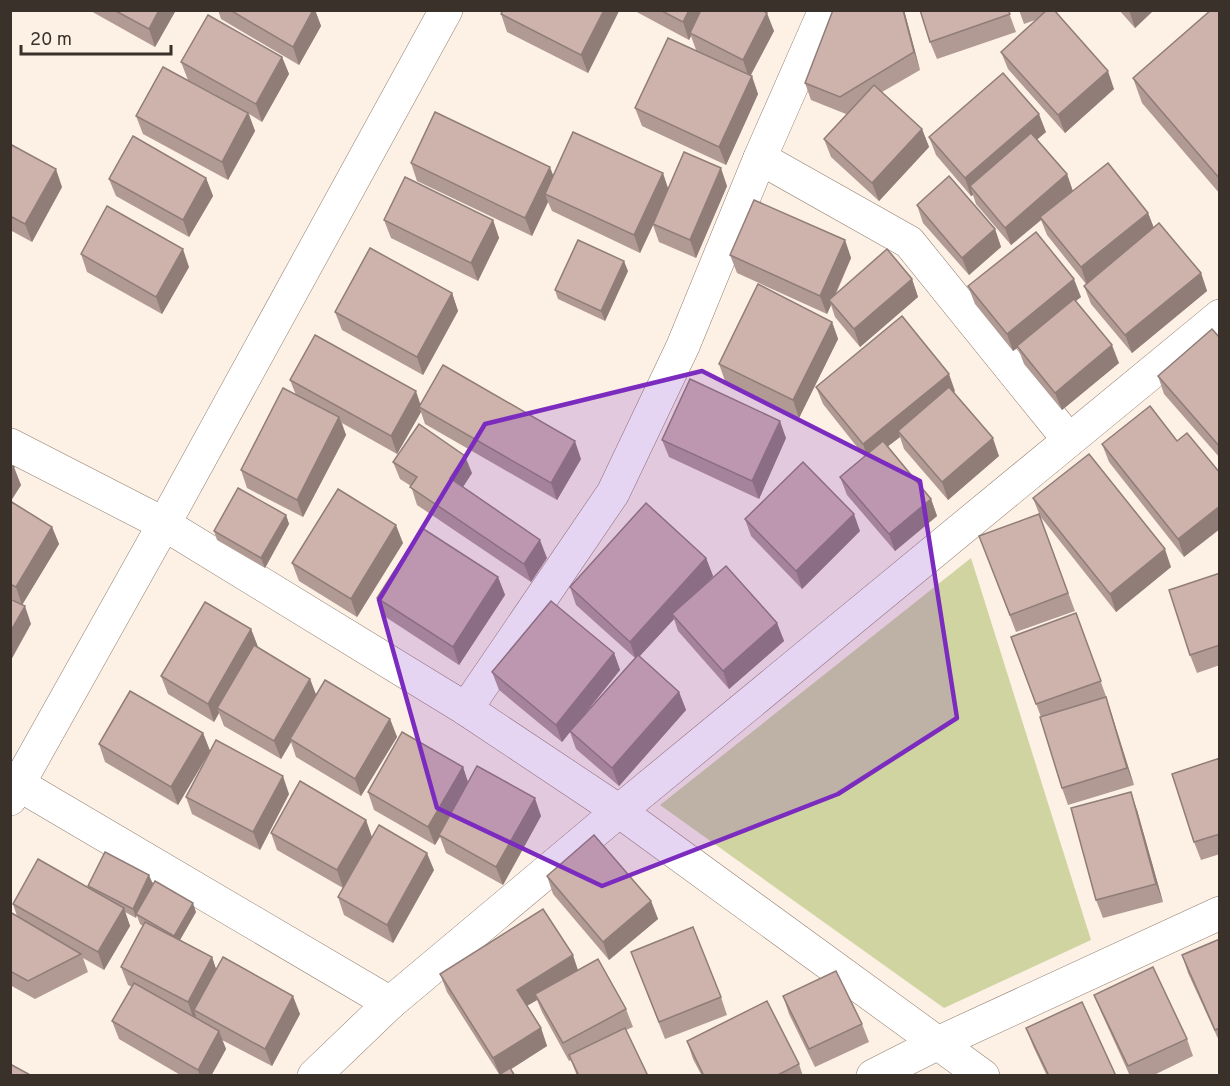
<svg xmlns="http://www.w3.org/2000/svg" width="1230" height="1086" font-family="Overpass,sans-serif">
	<rect width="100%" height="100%" fill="#fdf0e5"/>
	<!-- green -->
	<polygon fill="#cfd4a1" points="971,558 1091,940 944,1008 660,805"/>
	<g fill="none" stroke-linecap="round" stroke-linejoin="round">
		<defs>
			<g id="minor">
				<polyline points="825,10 760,158 683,346 613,493 466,709 619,811 983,1076"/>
				<polyline points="760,158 909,242 1069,440"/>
				<polyline points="10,445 164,524 466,709"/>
				<polyline points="18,784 390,1003"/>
				<polyline points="10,799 164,524 446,10"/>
				<polyline points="314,1076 390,1003 619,811 1220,316"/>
				<polyline points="873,1076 940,1042 1220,913"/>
			</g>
		</defs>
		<!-- minor casing -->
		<use href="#minor" stroke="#917f6f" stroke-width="34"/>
		<!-- minor -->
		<use href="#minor" stroke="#fff" stroke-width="33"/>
	</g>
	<!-- wall -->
	<g fill="#b19994">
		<polygon points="89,10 176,10 155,47"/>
		<polygon points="218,10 315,10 321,26 299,65 221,19"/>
		<polygon points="633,10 762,10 774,31 751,75 758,94 726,165 642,126 635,108 696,50 691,36 689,40"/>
		<polygon points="833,10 904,10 920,70 882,92 922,129 929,147 879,201 831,157 824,139 848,113 846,114 811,100 805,83"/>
		<polygon points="1008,10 1016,32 937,59 930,42"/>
		<polygon points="1019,10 1062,10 1056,13 1114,89 1065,133 1008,69 1001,52 1038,19 1024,24"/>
		<polygon points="1119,10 1154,10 1135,28"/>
		<polygon points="1220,10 1220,194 1142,103 1133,78"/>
		<polygon points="619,11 588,73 507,32 501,14"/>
		<polygon points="282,57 289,74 262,122 249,114 255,131 228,180 143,134 136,116 216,95 188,80 181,62"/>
		<polygon points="1046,132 1037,139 1067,174 1073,191 1148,213 1154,228 1201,273 1207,291 1132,353 1091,304 1084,286 1086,284 1047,235 1041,220 1011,245 976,204 973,195 971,196 936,155 929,137"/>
		<polygon points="10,144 62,187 32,242 10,230"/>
		<polygon points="411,163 553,176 668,188 727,186 696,258 659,242 653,225 640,253 552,211 548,202 532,236 417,181"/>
		<polygon points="206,178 213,196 189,237 116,196 109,179"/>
		<polygon points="917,205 995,229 1001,247 969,275 923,223"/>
		<polygon points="384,220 493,220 499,238 478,281 391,238"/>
		<polygon points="845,240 851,258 836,294 912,279 918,297 860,347 835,317 831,305 827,314 737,273 730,255"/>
		<polygon points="81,254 189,267 162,314 87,272"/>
		<polygon points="628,271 605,321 558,299 555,290"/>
		<polygon points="968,286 1081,297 1075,301 1119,363 1062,410 1024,364 1018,348 1013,351 975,304"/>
		<polygon points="452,293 458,311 423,375 342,330 335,312"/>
		<polygon points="832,322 838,339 799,418 725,381 719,364"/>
		<polygon points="1220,338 1220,458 1164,394 1158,376"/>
		<polygon points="290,380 420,404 581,459 557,500 425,424 421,412 397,454 342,423 346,435 303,517 247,488 241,470 296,395"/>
		<polygon points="816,387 955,391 953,393 999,456 948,500 904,449 900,437 888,446 931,499 937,516 895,551 847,495 840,477 865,457 823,404"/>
		<polygon points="1150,406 1184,557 1109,462 1102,444"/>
		<polygon points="786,438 759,499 669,457 662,440"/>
		<polygon points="393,462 472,473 463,487 547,558 531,582 417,505 411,486 400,479"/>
		<polygon points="10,465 21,485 11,501 52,527 59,544 22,605 10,598"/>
		<polygon points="1033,498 1171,567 1116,612 1040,516"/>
		<polygon points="1039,514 1075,611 1016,632 979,536"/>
		<polygon points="286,515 289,524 265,568 217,540 214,531"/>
		<polygon points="745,519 860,531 802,589 751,536"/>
		<polygon points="403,543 357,617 299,581 292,563"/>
		<polygon points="706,558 713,576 706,584 777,623 784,641 729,689 678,631 674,619 639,657 679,692 686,710 619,786 576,749 570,732 562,742 499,690 492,672 614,653 620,670 583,716 635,658 576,605 570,587"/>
		<polygon points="1220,573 1220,665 1197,673 1190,655"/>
		<polygon points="498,577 505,595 459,665 384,616 377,598"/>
		<polygon points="1076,613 1107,699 1106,699 1134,785 1068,805 1062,788 1041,717 1011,637"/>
		<polygon points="251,629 258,647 310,679 316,695 390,719 397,737 361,796 296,757 291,742 281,759 224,726 219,713 214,722 168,694 161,676"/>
		<polygon points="203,733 210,751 178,805 105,762 99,744"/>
		<polygon points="1220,758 1220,854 1201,860 1194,842"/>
		<polygon points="463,767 468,783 541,816 503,885 446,853 440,837 435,845 374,810 368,792"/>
		<polygon points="289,794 260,850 192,814 186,797"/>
		<polygon points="1137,810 1163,902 1103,918 1096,900"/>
		<polygon points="366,820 372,837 434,870 393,943 344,915 338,897 343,888 277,850 271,833"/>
		<polygon points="547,876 651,901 658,919 609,960 553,894"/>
		<polygon points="153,884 146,898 196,912 180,940 212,957 216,969 300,1014 272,1066 222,1040 226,1049 211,1076 182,1076 119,1039 112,1021 132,987 128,985 121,967 143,926 140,924 137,916 136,918 125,912 130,926 104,970 83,958 88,972 35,999 10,985 10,912 17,916 13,904 89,888 88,886"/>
		<polygon points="1220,939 1220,1043 1188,973 1182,955"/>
		<polygon points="631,952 721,997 727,1015 665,1039"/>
		<polygon points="578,970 626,1009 633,1027 626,1030 648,1076 577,1076 571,1060 569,1061 542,1012 537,1000 527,1006 541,1028 547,1046 511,1069 499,1074 447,992 440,974"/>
		<polygon points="1094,995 1187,1039 1193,1056 1152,1076 1130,1076 1101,1012"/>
		<polygon points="783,996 862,1024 869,1042 815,1067 789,1014"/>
		<polygon points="1026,1028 1116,1076 1047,1076 1033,1046"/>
		<polygon points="687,1041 799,1064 803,1076 702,1076 693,1059"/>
	</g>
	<!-- shaded-wall -->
	<g fill="#907d78">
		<polygon points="159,10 176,10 155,47 149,29"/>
		<polygon points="313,10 315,10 321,26 299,65 293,47"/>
		<polygon points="604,10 619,10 619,11 588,73 581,55"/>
		<polygon points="689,10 705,10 690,33 691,36 689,40 683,22"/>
		<polygon points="903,10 904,10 920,70 914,52"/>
		<polygon points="1129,10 1154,10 1135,28"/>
		<polygon points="767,13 774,31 749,78 743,60"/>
		<polygon points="282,57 289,74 262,122 256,104"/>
		<polygon points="1108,71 1114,89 1065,133 1058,115"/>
		<polygon points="752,76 758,94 726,165 719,147"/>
		<polygon points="248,113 255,131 228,180 222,162"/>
		<polygon points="1039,114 1046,132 975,193 970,186 973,195 971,196 965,178"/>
		<polygon points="922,129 929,147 879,201 872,183"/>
		<polygon points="550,167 557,185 545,194 548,202 532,236 525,218"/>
		<polygon points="721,168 727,186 696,258 690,240"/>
		<polygon points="56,169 62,187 32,242 25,224"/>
		<polygon points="663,173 669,191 640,253 634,235"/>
		<polygon points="1067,174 1073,192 1040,217 1041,220 1011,245 1005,228"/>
		<polygon points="206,178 213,196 189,237 183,220"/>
		<polygon points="1148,213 1155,231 1087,285 1081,267"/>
		<polygon points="493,220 499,238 478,281 471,263"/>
		<polygon points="995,229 1001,247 969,275 962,258"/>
		<polygon points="845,240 851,258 831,303 829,300 831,305 827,314 820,296"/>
		<polygon points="183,249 189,267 162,314 156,297"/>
		<polygon points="624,261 628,271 605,321 601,311"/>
		<polygon points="1201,273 1207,291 1132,353 1125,335"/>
		<polygon points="912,279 918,297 860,347 854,329"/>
		<polygon points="1074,279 1081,297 1013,351 1007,334"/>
		<polygon points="452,293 458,311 423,375 417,357"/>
		<polygon points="832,322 838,339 799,418 793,400"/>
		<polygon points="1112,345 1119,363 1062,410 1055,393"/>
		<polygon points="949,374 955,391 901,435 898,431 900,437 869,461 863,444"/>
		<polygon points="416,391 422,409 419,407 421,412 397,454 391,436"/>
		<polygon points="339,417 346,435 303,517 297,500"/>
		<polygon points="780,421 786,438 759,499 752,481"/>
		<polygon points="993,438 999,456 948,500 942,482"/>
		<polygon points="575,441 581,459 557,500 551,483"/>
		<polygon points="465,456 472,473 457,496 450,478"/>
		<polygon points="14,467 21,485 10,502 10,473"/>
		<polygon points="931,499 937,516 895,551 889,534"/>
		<polygon points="1220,506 1220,529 1184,557 1178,539"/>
		<polygon points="854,514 860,531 802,589 796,571"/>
		<polygon points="286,515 289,524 265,568 261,558"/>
		<polygon points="396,525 403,543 357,617 351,599"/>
		<polygon points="52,527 59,544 22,605 16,587"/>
		<polygon points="540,540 547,558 531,582 524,564"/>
		<polygon points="1165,549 1171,567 1116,612 1110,594"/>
		<polygon points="706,558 713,576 675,617 672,614 674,619 636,660 630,642"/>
		<polygon points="498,577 505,595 459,665 453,647"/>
		<polygon points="25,606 31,624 10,662 10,632"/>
		<polygon points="777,623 784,641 729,689 723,671"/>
		<polygon points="251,629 258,647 221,710 217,708 219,713 214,722 208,704"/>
		<polygon points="614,653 620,670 562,742 556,725"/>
		<polygon points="310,679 317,697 290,739 291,742 281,759 274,741"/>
		<polygon points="679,692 686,710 619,786 612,768"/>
		<polygon points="1106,697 1112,715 1134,785 1127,768"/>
		<polygon points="390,719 397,737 361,796 355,779"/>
		<polygon points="203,733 210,751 178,805 171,787"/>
		<polygon points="463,767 469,785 435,845 428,827"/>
		<polygon points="283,776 289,794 260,850 253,832"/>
		<polygon points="1131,792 1137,810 1163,902 1156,884"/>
		<polygon points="535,798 541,816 503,885 496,867"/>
		<polygon points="366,820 372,838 343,888 337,870"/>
		<polygon points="427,853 434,870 393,943 387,925"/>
		<polygon points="149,875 153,884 138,915 136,914 136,918 133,909"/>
		<polygon points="651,901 658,919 609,960 603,942"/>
		<polygon points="193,903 196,912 177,945 174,936"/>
		<polygon points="124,908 130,926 104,970 98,952"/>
		<polygon points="573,955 579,973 535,994 537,1000 523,1008 517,990"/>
		<polygon points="212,957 218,975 194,1010 196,1016 194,1020 188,1002"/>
		<polygon points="293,996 300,1014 272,1066 265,1049"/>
		<polygon points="541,1028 547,1046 500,1076 493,1058"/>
		<polygon points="219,1031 226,1049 211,1076 200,1076 198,1070"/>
	</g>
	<!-- building -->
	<g fill="#ceb2ac" stroke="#907d78" stroke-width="1.5">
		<polygon points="114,10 159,10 149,29"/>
		<polygon points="230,10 313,10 293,47"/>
		<polygon points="503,10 604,10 581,55 501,14"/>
		<polygon points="660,10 689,10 683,22"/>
		<polygon points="701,10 762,10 767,13 743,60 690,33"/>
		<polygon points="833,10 903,10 914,52 840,97 805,83"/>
		<polygon points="920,10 1008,10 1010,14 930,42"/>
		<polygon points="1047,10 1054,10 1108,71 1058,115 1001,52"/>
		<polygon points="1211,10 1220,10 1220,179 1133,78"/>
		<polygon points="208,15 282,57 256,104 181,62"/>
		<polygon points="668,38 752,76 719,147 635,108"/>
		<polygon points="163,67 248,113 222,162 136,116"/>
		<polygon points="1003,73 1039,114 965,178 929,137"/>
		<polygon points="874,85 922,129 872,183 824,139"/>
		<polygon points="435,112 550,167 525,218 411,163"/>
		<polygon points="573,132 663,173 634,235 545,194"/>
		<polygon points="1031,133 1067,174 1005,228 970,186"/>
		<polygon points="133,136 206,178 183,220 109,179"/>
		<polygon points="10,144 56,169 25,224 10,216"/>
		<polygon points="684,152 721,168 690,240 653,224"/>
		<polygon points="1108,163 1148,213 1081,267 1040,217"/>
		<polygon points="949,176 995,229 962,258 917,205"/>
		<polygon points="405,177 493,220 471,263 384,220"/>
		<polygon points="754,200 845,240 820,296 730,255"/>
		<polygon points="107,206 183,249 156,297 81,254"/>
		<polygon points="1159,223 1201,273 1125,335 1084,286"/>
		<polygon points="1036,232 1074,279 1007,334 968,286"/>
		<polygon points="578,240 624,261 601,311 555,290"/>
		<polygon points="370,248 452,293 417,357 335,312"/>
		<polygon points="887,249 912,279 854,329 829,300"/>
		<polygon points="758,284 832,322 793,400 719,364"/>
		<polygon points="1074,299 1112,345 1055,393 1017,346"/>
		<polygon points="902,316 949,374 863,444 816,387"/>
		<polygon points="1212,329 1220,338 1220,447 1158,376"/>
		<polygon points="315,335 416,391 391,436 290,380"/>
		<polygon points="443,365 575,441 551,483 419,407"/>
		<polygon points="690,379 780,421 752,481 662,440"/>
		<polygon points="949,387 993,438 942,482 898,431"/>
		<polygon points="283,388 339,417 297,500 241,470"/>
		<polygon points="1150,406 1177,441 1187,433 1220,473 1220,506 1178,539 1102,444"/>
		<polygon points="419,424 465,456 450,478 540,540 524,564 410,487 417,477 393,462"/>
		<polygon points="883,441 931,499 889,534 840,477"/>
		<polygon points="1089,454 1165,549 1110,594 1033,498"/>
		<polygon points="803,462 854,514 796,571 745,519"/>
		<polygon points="10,465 14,467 10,473"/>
		<polygon points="238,488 286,515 261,558 214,531"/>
		<polygon points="338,489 396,525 351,599 292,563"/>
		<polygon points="10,501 52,527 16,587 10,584"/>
		<polygon points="646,503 706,558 630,642 570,587"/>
		<polygon points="1039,514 1068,593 1010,615 979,536"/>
		<polygon points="422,528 498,577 453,647 377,598"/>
		<polygon points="726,566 777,623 723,671 672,614"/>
		<polygon points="1220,573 1220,645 1190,655 1169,590"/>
		<polygon points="10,599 25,606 10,632"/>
		<polygon points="551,601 614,653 556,725 492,672"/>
		<polygon points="205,602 251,629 208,704 161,676"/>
		<polygon points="1076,613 1101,681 1036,704 1011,637"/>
		<polygon points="254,645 310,679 274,741 217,708"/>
		<polygon points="638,655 679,692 612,768 570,731"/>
		<polygon points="325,680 390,719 355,779 290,739"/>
		<polygon points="130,691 203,733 171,787 99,744"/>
		<polygon points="1106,697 1127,768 1062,788 1040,717"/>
		<polygon points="402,732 463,767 428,827 368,792"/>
		<polygon points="216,740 283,776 253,832 186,797"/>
		<polygon points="1220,758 1220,834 1194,842 1172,774"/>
		<polygon points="477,766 535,798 496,867 439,835"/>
		<polygon points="300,781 366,820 337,870 271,833"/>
		<polygon points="1131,792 1156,884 1096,900 1071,808"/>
		<polygon points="379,825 427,853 387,925 338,897"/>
		<polygon points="594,835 651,901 603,942 547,876"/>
		<polygon points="105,852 149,875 133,909 88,886"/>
		<polygon points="38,859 124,908 98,952 13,904"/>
		<polygon points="155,881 193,903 174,936 136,914"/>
		<polygon points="543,909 573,955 517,990 541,1028 493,1058 440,974"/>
		<polygon points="10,912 81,954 28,981 10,971"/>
		<polygon points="145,922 212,957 188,1002 121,967"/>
		<polygon points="693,927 721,997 659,1022 631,952"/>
		<polygon points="1220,939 1220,1028 1215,1030 1182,955"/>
		<polygon points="223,957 293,996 265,1049 194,1010"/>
		<polygon points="598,959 626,1009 563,1043 535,994"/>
		<polygon points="1153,967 1187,1039 1128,1066 1094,995"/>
		<polygon points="836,971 862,1024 809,1049 783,996"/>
		<polygon points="134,983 219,1031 198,1070 112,1021"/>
		<polygon points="767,1001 799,1064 776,1076 704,1076 687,1041"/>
		<polygon points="1082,1002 1116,1076 1049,1076 1026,1028"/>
		<polygon points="625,1028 648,1076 579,1076 569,1055"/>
		<polygon points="10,1064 32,1076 10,1076"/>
		<polygon points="510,1068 515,1076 497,1076"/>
	</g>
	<!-- marked area -->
	<path fill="#7b2cbf" fill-opacity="0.2" stroke="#7b2cbf" stroke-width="4.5" stroke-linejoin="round" d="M702,371L920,481L957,718L838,794L602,886L437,808L379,600L485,424Z"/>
	<!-- border -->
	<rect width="1230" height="1086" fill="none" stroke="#39312a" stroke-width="24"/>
	<!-- scale -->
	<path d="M21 45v9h150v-9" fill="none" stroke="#39312a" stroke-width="3"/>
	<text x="30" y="45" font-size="18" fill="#39312a" stroke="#fdf0e5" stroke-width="4.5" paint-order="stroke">20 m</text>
</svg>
